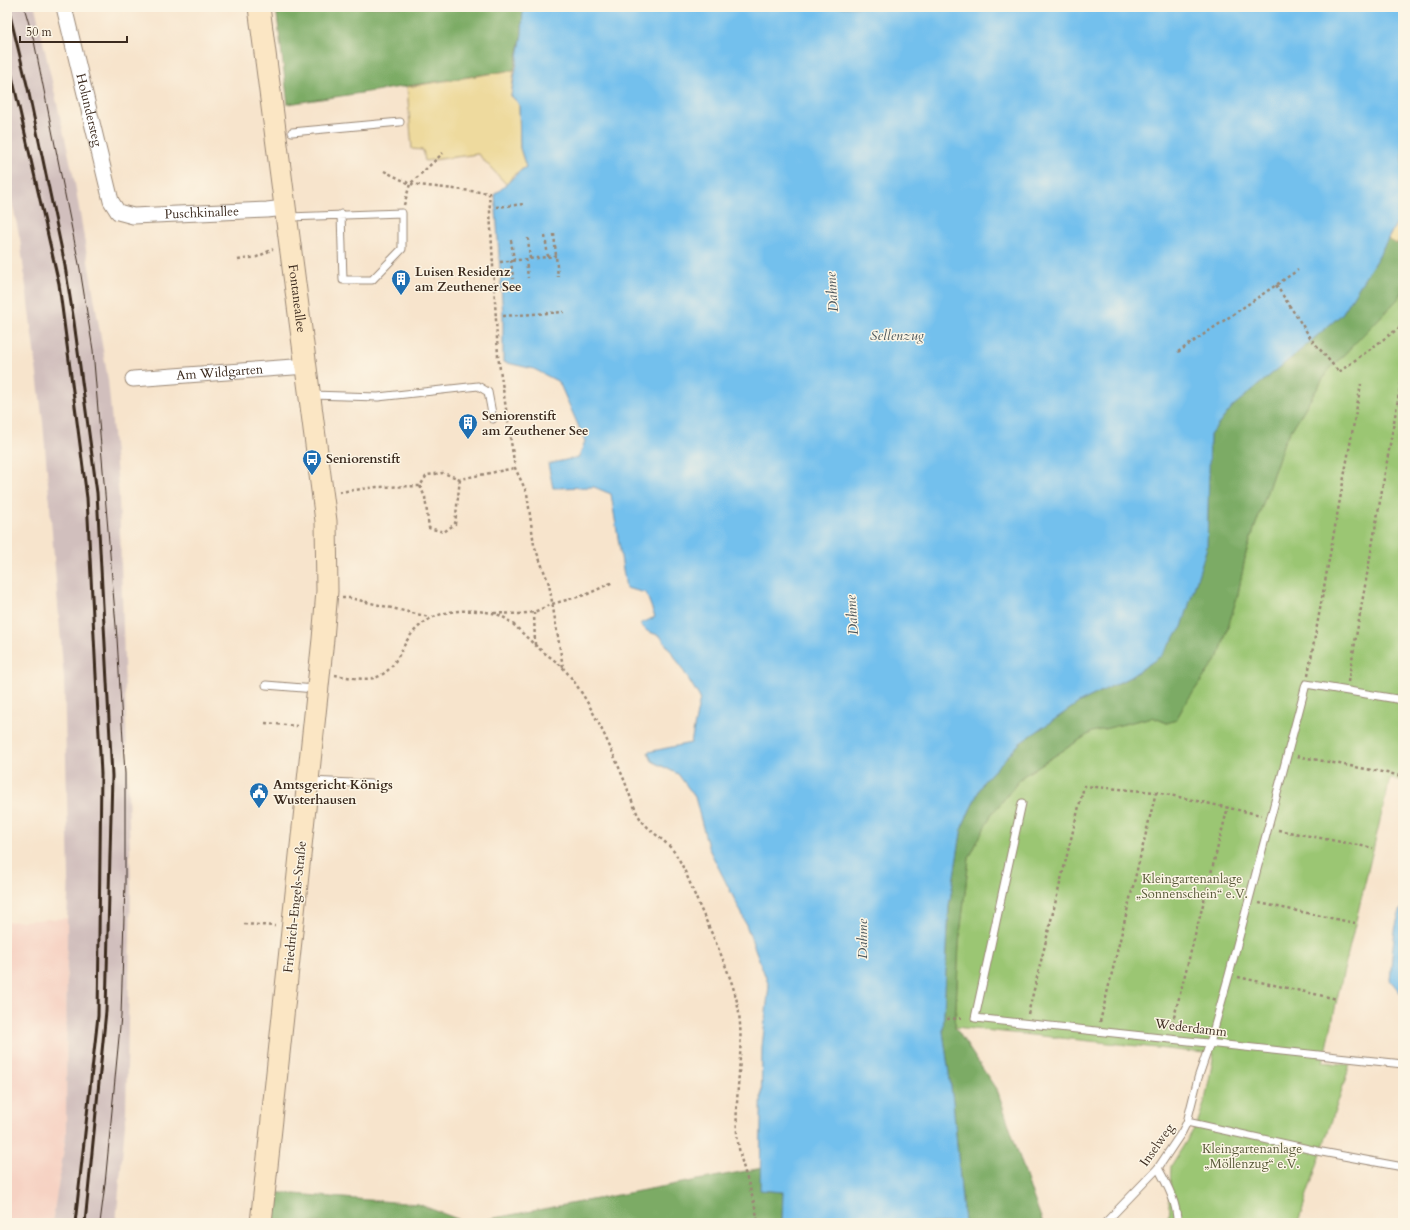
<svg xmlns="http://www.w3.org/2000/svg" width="1410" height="1230" font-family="Cardo,serif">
	<rect width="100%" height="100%" fill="#fcf5e5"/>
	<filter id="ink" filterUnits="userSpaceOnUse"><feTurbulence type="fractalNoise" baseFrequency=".025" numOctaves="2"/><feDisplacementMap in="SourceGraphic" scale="8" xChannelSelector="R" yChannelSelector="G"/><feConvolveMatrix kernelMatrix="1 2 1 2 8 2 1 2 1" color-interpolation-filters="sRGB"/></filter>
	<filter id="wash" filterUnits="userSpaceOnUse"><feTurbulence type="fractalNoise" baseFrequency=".012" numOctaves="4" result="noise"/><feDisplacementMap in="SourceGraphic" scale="16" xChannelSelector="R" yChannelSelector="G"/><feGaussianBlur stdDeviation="0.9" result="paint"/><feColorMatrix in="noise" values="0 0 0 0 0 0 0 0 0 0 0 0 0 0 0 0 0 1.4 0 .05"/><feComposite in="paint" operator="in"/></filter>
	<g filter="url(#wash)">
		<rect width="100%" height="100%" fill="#f7e4cc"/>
		<!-- built -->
		<polygon fill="#f6d2c3" points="67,918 66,1137 52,1223 7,1223 7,922"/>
		<!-- industrial -->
		<polygon fill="#d1bfbd" points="7,7 35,7 74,178 108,380 119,497 131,888 126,1113 116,1223 52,1223 66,1137 67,918 69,877 64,679 43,422 20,239 7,179"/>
		<!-- green -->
		<polygon fill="#9bc673" stroke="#6b7848" points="1403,291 1403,781 1390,779 1337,999 1327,1048 1323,1062 1350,1065 1298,1223 1168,1223 1171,1166 1197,1124 1205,1101 1214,1054 955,1027 959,943 969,858 991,815 1023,776 1092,732 1152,717 1167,723 1176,720 1186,702 1219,656 1238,594 1246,553 1284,442 1328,371 1398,298"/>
		<!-- forest -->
		<g fill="#7cab65" stroke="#5c6a42">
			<polygon points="276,7 523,7 522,34 514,70 288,104"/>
			<polygon points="1403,211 1403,291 1399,298 1328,371 1284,442 1246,553 1238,594 1219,656 1186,702 1176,720 1167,723 1152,717 1092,732 1023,776 991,815 969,858 959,943 955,1027 998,1092 1031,1191 1043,1223 964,1223 953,1101 943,1032 949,906 962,827 983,782 1020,743 1080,702 1130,677 1161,656 1182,627 1207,547 1210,435 1233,406 1296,354 1342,314 1378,257"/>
			<polygon points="762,1168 761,1190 783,1192 782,1223 468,1223"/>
			<polygon points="270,1192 418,1204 468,1223 266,1223"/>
		</g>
		<!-- sand -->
		<g fill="#eeda9e" stroke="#94825e">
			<polygon points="514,70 511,96 519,104 520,148 526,167 513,175 507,185 478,154 425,161 423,150 412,149 407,87"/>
			<polygon points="1396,223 1403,227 1403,232 1397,244 1388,239"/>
		</g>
		<!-- water -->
		<g fill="#73c0ed" stroke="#577586">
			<path d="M523,7H1403V211L1378,257L1342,314L1296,354L1233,406L1210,435L1207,547L1182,627L1161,656L1130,677L1080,702L1020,743L983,782L962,827L949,906L943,1032L953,1101L964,1223H782L783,1192L760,1190L762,1047L769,986L742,914L708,847L695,797L678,774L652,761L648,752L691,743L700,698L675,657L660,636L647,631L640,624L655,617L646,593L626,588L611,494L594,487L553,488L548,464L579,457L585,441L559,382L534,369L503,362V316L495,194C508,185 512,176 526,167L520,148L519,104L511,96L522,34Z"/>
			<path d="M1403,906V996L1390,980C1392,962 1393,920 1403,906Z"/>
		</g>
	</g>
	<g filter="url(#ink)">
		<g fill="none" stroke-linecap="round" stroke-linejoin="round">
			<defs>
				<g id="lane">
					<polyline points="292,132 400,122"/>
					<polyline points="288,217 402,213 402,249 372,280 343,280 341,214"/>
					<polyline points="311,395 378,397 478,386 488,392 493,419"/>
					<polyline points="266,685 315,689"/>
					<polyline points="310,781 372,784"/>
					<polyline points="1022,803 975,1018 1403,1064"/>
					<polyline points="1187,1122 1322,1152 1403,1167"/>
					<path d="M1158,1168C1167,1184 1178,1205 1177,1223"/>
					<polyline points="1105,1223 1158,1168 1182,1132 1187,1122 1198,1078 1210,1043 1229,975 1306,684 1403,700"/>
				</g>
				<g id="street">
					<path id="s1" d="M64,7L111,201L118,212L133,216L267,210L285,208"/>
					<path id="s2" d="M133,379L307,366"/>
				</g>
				<g id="secondary">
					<path id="s3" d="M259,7L326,521L327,591L323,639L261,1223"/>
				</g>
			</defs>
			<!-- lane casing -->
			<use href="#lane" stroke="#998775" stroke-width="9"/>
			<!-- street casing -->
			<use href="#street" stroke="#998775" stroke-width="17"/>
			<!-- secondary casing -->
			<use href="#secondary" stroke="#998775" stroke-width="23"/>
			<!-- path -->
			<g stroke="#998775" stroke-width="2.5" stroke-dasharray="3 3" stroke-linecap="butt">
				<polyline points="384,171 410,184 489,193 498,356 515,468 527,493 534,545 549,584 563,667"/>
				<polyline points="404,205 410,184 443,153"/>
				<polyline points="496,207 525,204"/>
				<polyline points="554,234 558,277"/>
				<polyline points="1401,235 1403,236"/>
				<polyline points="545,236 548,257"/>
				<polyline points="528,238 530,259"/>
				<polyline points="511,240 514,260"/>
				<polyline points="526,259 528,278"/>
				<polyline points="238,260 257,257 273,249"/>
				<polyline points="511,260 513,279"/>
				<polyline points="500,262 556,256"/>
				<polyline points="1276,285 1312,340 1339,372 1403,325"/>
				<polyline points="503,316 564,312"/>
				<polyline points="1178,352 1298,270"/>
				<polyline points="420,486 425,497 429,528 444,532 455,524 460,479"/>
				<polyline points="339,492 377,487 420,486 427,475 443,473 460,479 515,468"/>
				<polyline points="342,598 350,598 429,617"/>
				<polyline points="534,612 535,645"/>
				<polyline points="494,613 519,614 534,612 552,604 588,594 613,582"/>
				<path d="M335,675C349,677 371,683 383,674C394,667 400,653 406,642C425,611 457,607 492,613C509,616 521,633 534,644C543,653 556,660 564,669C589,697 611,748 625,782C629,793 633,805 638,815C648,832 665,839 675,853C685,868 692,889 699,905C711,932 724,959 733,987C749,1035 734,1084 737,1133C739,1164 754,1192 758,1223"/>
				<polyline points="1308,675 1361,384"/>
				<polyline points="1348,682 1403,371"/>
				<polyline points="265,723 297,726"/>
				<polyline points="1297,756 1403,776"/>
				<polyline points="1278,830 1373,848"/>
				<polyline points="1259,903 1355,923"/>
				<polyline points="244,924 275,926"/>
				<polyline points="1238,977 1337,999"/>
				<polyline points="1028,1014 1084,786 1156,792 1261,815"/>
				<polyline points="947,1019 965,1018"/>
				<polyline points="1100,1022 1156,792"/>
				<polyline points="1171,1029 1228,807"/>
			</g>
			<!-- lane -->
			<use href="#lane" stroke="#fff" stroke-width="7"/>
			<!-- street -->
			<use href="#street" stroke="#fff" stroke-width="15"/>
			<!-- secondary -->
			<use href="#secondary" stroke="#fbe6c4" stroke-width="21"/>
			<!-- tram -->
			<polyline stroke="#3b2a1e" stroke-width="1" points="24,7 34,41 80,269 93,350 117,638 125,774 125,883 121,1016 105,1184 100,1223"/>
			<!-- rail -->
			<g stroke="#3b2a1e" stroke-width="3">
				<polyline points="8,7 28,89 64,260 74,322 97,493 112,776 106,1011 85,1223"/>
				<polyline points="7,54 59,284 87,498 101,774 98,1016 75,1223"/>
			</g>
		</g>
	</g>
	<!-- icons -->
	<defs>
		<symbol id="building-pin" viewBox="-11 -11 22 30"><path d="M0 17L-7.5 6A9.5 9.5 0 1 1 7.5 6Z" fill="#1f6fb2" stroke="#fcf5e5"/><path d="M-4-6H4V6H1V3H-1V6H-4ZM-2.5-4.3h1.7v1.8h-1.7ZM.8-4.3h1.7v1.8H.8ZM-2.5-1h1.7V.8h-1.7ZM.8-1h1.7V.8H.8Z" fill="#fff"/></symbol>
		<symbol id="bus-pin" viewBox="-11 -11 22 30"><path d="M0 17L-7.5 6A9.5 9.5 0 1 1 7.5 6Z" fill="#1f6fb2" stroke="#fcf5e5"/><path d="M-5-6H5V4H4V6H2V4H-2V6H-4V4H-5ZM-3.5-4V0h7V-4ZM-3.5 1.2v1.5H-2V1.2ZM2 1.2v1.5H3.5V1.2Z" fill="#fff"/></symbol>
		<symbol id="civic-pin" viewBox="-11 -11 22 30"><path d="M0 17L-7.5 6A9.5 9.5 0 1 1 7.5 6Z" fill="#1f6fb2" stroke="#fcf5e5"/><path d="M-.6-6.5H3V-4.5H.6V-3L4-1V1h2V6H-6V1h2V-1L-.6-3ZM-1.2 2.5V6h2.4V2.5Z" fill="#fff"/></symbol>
	</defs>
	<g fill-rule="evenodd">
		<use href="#building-pin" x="390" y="268" width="22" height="30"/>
		<use href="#building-pin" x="457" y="412" width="22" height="30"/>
		<use href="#bus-pin" x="301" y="448" width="22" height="30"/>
		<use href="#civic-pin" x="248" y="781" width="22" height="30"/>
	</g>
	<g text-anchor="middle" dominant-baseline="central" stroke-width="3" stroke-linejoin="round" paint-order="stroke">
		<!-- street labels -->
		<g font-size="13" fill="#3b2a1e" stroke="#fcf5e5">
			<text stroke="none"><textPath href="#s1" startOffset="106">Holundersteg</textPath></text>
			<text stroke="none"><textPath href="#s1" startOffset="297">Puschkinallee</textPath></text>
			<text stroke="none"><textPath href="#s3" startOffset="294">Fontaneallee</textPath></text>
			<text stroke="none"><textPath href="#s2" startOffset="87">Am Wildgarten</textPath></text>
			<text transform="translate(295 907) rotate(-84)">Friedrich-Engels-Straße</text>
			<text transform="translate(1191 1028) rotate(7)">Wederdamm</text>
			<text transform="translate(1157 1145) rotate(-55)">Inselweg</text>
		</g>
		<!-- poi labels -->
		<g font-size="13" font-weight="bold" fill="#3b2a1e" stroke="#fcf5e5" text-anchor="start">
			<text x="415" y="272">Luisen Residenz<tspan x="415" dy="15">am Zeuthener See</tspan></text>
			<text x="482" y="416">Seniorenstift<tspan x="482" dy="15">am Zeuthener See</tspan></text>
			<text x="326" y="459">Seniorenstift</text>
			<text x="273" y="785">Amtsgericht Königs<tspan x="273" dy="15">Wusterhausen</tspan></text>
		</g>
		<!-- park labels -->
		<g font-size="13" fill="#585938" stroke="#fcf5e5">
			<text x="1192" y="879">Kleingartenanlage<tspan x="1192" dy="15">„Sonnenschein“ e.V.</tspan></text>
			<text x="1252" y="1149">Kleingartenanlage<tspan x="1252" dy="15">„Möllenzug“ e.V.</tspan></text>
		</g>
		<!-- water labels -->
		<g font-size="14" font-style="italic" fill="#4c575c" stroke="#fcf5e5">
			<text transform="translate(832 292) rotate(-94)">Dahme</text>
			<text x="897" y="335">Sellenzug</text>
			<text transform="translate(852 615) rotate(-94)">Dahme</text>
			<text transform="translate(862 939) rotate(-90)">Dahme</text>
		</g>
	</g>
	<!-- margin -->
	<rect width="1410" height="1230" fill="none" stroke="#fcf5e5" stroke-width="24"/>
	<!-- scale -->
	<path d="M20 36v6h107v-6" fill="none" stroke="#3b2a1e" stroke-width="2"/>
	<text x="26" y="36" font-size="12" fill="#3b2a1e" stroke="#fcf5e5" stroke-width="3" paint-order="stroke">50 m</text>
</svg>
